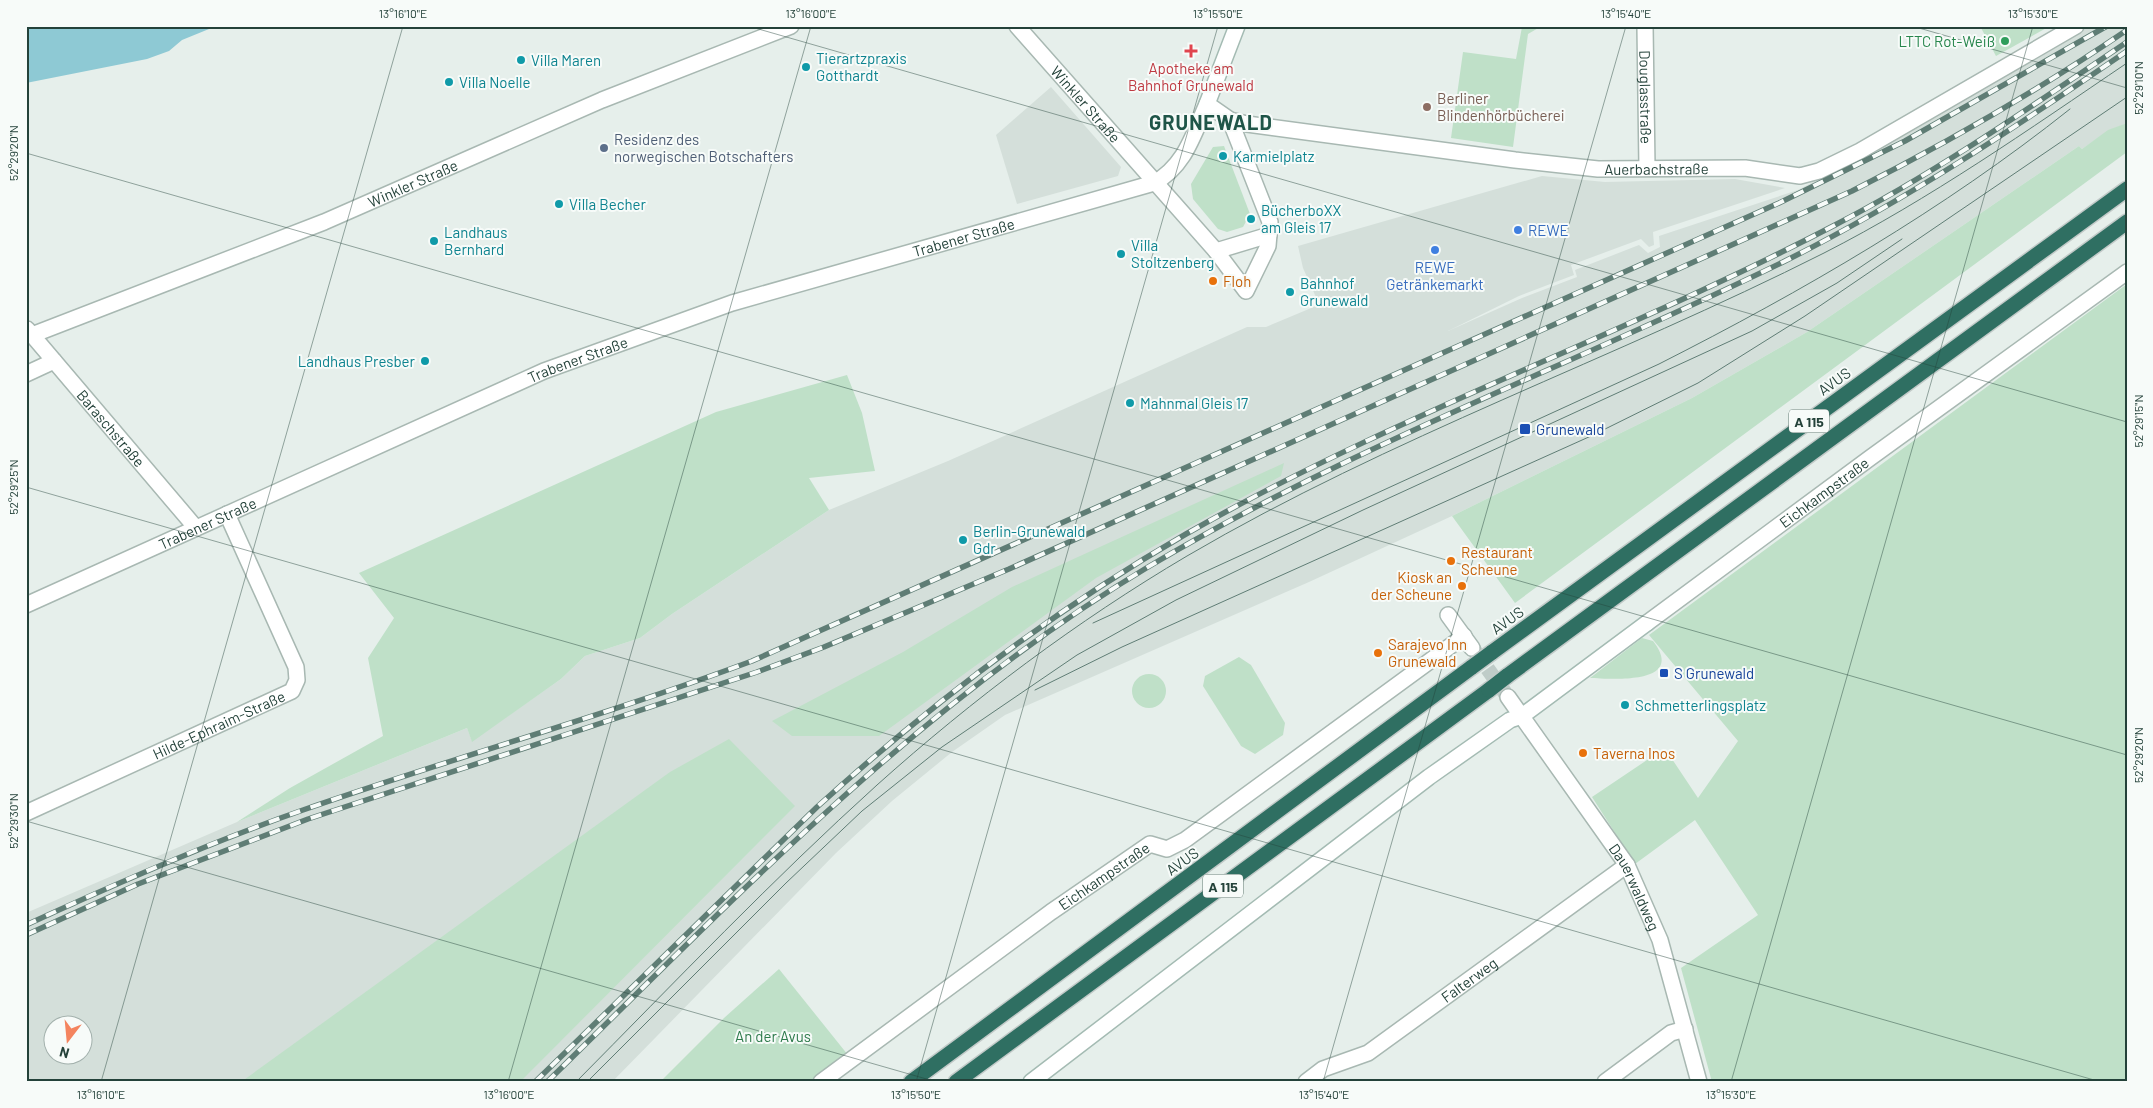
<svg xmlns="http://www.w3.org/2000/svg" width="2153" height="1108" font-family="Barlow,sans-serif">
	<rect width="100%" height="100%" fill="#e6efeb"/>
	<!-- built -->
	<g fill="#d4dfda" fill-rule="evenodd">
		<path d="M2085,26H2127V123L2108,131L2082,149L2079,146L1807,332L1692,398L1452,516L1309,582L1005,715L952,752L892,801L836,853L612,1082H26V913L237,822L467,728L472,741L561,679L585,656L640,638L672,614L829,510L948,461L1247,327H1266L1316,306L1319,304L1303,268L1298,246L1542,176L1605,182L1735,179L1785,188L1653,232L1654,245L1649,247L1641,239L1571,265L1574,275L1519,296L1448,331L1522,298L1577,277L1575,270L1639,245L1648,253L1660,247L1659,236L1798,190L1907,133ZM52,1026H82V1056H52Z"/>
		<polygon points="1051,87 1121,167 1118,176 1017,204 996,135"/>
	</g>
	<!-- green -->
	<g fill="#bfe0c8">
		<polygon points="1530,26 1540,27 1528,34 1513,147 1451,138 1463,52 1516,59 1522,27 1530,28"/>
		<polygon points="1980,26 2050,26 1996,56"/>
		<polygon points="2127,123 2127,152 1515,603 1452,516 1692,398 1807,332 2079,146 2082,149 2108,130"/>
		<polygon points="1224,146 1250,214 1243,227 1227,232 1218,229 1193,199 1191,184 1213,147"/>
		<polygon points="2127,284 2127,1082 1712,1082 1681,968 1758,915 1695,820 1635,864 1592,797 1653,756 1666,750 1698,798 1738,741 1649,635"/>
		<polygon points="847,375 862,413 875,471 809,478 829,510 672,614 640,638 585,656 561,679 472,742 467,728 237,822 290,788 383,736 368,658 394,618 359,573 716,412"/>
		<polygon points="1284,463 1281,476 1096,578 879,736 792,736 772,721 903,652 1012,587"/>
		<path d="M1642,638L1653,641C1687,685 1612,679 1590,678Z"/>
		<polygon points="1239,657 1251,665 1285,723 1283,735 1255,754 1241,746 1203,686 1205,676"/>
		<circle cx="1149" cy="691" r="17"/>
		<polygon points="729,739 795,806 520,1082 241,1082 670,772"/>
		<polygon points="779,969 848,1055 812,1082 660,1082 724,1018"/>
	</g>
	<!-- water -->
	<polygon fill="#8ec9d4" points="26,26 223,26 209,29 182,40 169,51 147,59 26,83"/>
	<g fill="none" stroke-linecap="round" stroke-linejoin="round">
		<!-- street-tunnel -->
		<polyline stroke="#bfccc8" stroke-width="15" stroke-dasharray="15 8" stroke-linecap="butt" points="1474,650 1508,697"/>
		<defs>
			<g id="street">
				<path id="s1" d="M1017,26L1216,251L1246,291L1268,246L1270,222L1230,120"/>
				<path id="s2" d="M1645,26L1647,168"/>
				<polyline points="1216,251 1269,235"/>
				<path id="s3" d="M27,329L196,528"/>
				<path id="s4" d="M32,335L324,222L602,100L791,26"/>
				<polyline points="26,374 54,361"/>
				<path id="s5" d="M26,605L544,371L732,303L1154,183C1185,166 1193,135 1207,104L1230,120L1247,124L1515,160L1598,169L1745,168L1800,176L1819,171L1860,151L2076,26"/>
				<polyline points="1448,615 1472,648"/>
				<path id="s6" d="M1647,623L1870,458L2127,272"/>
				<path id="s7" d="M1508,697L1627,865L1660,940L1699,1082"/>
				<path id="s8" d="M26,813L292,691L297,680L296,667L227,514"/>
				<path id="s9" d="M821,1082L1051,912L1150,844L1167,849L1185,840L1464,636"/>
				<path id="s10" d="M1306,1082L1323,1069L1368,1053L1627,865"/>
				<polyline points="1605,1082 1671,1033 1685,1029"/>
			</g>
			<g id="secondary">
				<polyline points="1207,104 1237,26"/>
				<polyline points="1031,1082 1429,777 1510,720 1522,716 1647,623"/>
			</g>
			<g id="highway">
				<polyline points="1491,653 2127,189"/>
				<polyline points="1507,676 2127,222"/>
				<polyline points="911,1082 1472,667"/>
				<polyline points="956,1082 1489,690"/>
			</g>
		</defs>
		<!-- street casing -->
		<use href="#street" stroke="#a8b8b2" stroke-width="18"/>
		<!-- secondary casing -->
		<use href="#secondary" stroke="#a4bbb3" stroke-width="18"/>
		<!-- highway casing -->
		<use href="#highway" stroke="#c2cac8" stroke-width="18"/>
		<!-- street -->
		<use href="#street" stroke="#fff" stroke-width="15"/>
		<!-- secondary -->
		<use href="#secondary" stroke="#fff" stroke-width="15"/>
		<!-- highway -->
		<use href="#highway" stroke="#2f6f62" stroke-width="15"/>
		<!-- tram -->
		<g stroke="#5f7d75" stroke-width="1">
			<path d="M1093,623L1659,364C1803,291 1943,210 2070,109"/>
			<polyline points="1035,690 1122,647 1591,436 1698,383 1805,316 2127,97"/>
			<path d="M576,1082C675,982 773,879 877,785C973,699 1077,621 1187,556C1390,437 1614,359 1824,253C1930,199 2028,130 2127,63"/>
			<polyline points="587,1082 786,883 862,811 942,747 1077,655 1176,600 1363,510 1752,331 1837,283 1902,239"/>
		</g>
		<defs>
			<g id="rail">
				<path d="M26,925C117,883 208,843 303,810C452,758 604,716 752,661L1779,203L1905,141L2107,26"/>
				<path d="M26,935L138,884L308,819L757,672L824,647L1009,569L1852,191C1947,143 2039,90 2127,30"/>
				<path d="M535,1082L817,807C931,704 1052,611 1186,534C1394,415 1623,336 1835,225C1937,172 2032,106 2127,42"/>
				<path d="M547,1082C736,897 919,704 1148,567C1351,446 1573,365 1785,261C1905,201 2016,127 2127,51"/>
			</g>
		</defs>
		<!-- rail casing -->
		<use href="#rail" stroke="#5f7d75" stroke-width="5.5"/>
		<!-- rail -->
		<use href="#rail" stroke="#f7fbf9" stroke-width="4" stroke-dasharray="11" stroke-linecap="butt"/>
		<defs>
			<g id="highway-bridge">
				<polyline points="1472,667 1491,653"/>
				<polyline points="1489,690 1507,676"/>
			</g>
		</defs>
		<!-- highway-bridge casing -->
		<use href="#highway-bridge" stroke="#c2cac8" stroke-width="18" stroke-linecap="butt"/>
		<!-- highway-bridge -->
		<use href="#highway-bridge" stroke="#2f6f62" stroke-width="15"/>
	</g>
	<!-- ticks -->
	<path fill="none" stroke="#24423a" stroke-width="1" stroke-opacity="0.45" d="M748,26L2127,422M1912,26L2127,88M26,153L2127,755M26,487L2101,1082M26,821L937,1082M101,1082L403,26M508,1082L811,26M916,1082L1218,26M1323,1082L1626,26M1731,1082L2033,26"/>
	<!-- markers -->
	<circle fill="#2e9e5b" stroke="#f7fbf9" stroke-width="2" cx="2005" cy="41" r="5"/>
	<path fill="#e0444e" stroke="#f7fbf9" stroke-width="2" d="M1188.5 43.5h5v5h5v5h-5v5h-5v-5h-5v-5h5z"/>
	<g fill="#0f9aa8" stroke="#f7fbf9" stroke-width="2">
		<circle cx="521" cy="60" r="5"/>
		<circle cx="806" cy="67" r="5"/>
		<circle cx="449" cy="82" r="5"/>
		<circle cx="1223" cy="156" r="5"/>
		<circle cx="559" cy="204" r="5"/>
		<circle cx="1251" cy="219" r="5"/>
		<circle cx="434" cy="241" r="5"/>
		<circle cx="1121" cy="254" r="5"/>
		<circle cx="1290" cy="292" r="5"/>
		<circle cx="425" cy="361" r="5"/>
		<circle cx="1130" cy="403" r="5"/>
		<circle cx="963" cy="540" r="5"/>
		<circle cx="1625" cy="705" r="5"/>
	</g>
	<circle fill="#8d6e63" stroke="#f7fbf9" stroke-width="2" cx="1427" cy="107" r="5"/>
	<circle fill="#5c6f8a" stroke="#f7fbf9" stroke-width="2" cx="604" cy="148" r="5"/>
	<g fill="#3f7fe0" stroke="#f7fbf9" stroke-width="2">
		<circle cx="1518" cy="230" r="5"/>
		<circle cx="1435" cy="250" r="5"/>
	</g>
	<g fill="#e8710a" stroke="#f7fbf9" stroke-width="2">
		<circle cx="1213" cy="281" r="5"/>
		<circle cx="1451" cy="561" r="5"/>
		<circle cx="1462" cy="586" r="5"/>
		<circle cx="1378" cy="653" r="5"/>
		<circle cx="1583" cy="753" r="5"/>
	</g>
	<g fill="#1a4fb4" stroke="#f7fbf9" stroke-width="2">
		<rect x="1519" y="423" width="12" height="12" rx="2.5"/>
		<rect x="1659" y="668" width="10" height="10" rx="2.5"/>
	</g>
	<g text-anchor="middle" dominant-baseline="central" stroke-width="4" stroke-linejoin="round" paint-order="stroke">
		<!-- shield labels -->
		<g fill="#f7fbf9" stroke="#637a73" stroke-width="1">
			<rect x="1789" y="409.5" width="40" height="23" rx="4"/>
			<rect x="1203" y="874.5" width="40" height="23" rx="4"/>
		</g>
		<g font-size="14" font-weight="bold" fill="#24423a">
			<text x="1809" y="421">A 115</text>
			<text x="1223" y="886">A 115</text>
		</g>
		<!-- leisure labels -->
		<g font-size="15" fill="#27864d" stroke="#f7fbf9" text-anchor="end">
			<text x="1995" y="41">LTTC Rot-Weiß</text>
		</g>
		<!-- culture labels -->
		<g font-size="15" fill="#0d838f" stroke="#f7fbf9" text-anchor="start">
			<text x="816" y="58">Tierartzpraxis<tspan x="816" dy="17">Gotthardt</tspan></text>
			<text x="531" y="60">Villa Maren</text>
			<text x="459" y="82">Villa Noelle</text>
			<text x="1233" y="156">Karmielplatz</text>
			<text x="569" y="204">Villa Becher</text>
			<text x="1261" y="210">BücherboXX<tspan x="1261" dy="17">am Gleis 17</tspan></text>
			<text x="444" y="232">Landhaus<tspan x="444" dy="17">Bernhard</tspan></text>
			<text x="1131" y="245">Villa<tspan x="1131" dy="17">Stoltzenberg</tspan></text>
			<text x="1300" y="283">Bahnhof<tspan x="1300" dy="17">Grunewald</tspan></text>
			<text x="415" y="361" text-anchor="end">Landhaus Presber</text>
			<text x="1140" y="403">Mahnmal Gleis 17</text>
			<text x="973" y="531">Berlin-Grunewald<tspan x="973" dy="17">Gdr</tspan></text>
			<text x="1635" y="705">Schmetterlingsplatz</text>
		</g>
		<!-- health labels -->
		<g font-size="15" fill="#be3a42" stroke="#f7fbf9">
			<text x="1191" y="68">Apotheke am<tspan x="1191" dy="17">Bahnhof Grunewald</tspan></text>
		</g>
		<!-- street labels -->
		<g font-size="15" fill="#24423a" stroke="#f7fbf9">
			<text stroke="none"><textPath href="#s2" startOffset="71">Douglasstraße</textPath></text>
			<text stroke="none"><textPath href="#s1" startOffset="104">Winkler Straße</textPath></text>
			<text stroke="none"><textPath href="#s5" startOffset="1762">Auerbachstraße</textPath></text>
			<text stroke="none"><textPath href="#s4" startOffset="410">Winkler Straße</textPath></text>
			<text stroke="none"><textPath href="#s5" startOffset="1009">Trabener Straße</textPath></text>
			<text stroke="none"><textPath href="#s5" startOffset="604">Trabener Straße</textPath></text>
			<text transform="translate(1834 381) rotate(-36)">AVUS</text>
			<text stroke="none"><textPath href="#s3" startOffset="130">Baraschstraße</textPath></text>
			<text stroke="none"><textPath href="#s6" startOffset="220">Eichkampstraße</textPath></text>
			<text stroke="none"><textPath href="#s5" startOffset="199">Trabener Straße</textPath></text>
			<text transform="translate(1507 620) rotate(-36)">AVUS</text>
			<text stroke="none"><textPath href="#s8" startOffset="212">Hilde-Ephraim-Straße</textPath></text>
			<text transform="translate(1182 861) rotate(-36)">AVUS</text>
			<text stroke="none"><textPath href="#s9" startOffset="350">Eichkampstraße</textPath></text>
			<text stroke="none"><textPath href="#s7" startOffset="229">Dauerwaldweg</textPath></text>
			<text stroke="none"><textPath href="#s10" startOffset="194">Falterweg</textPath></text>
		</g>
		<!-- education labels -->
		<g font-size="15" fill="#785e54" stroke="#f7fbf9" text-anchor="start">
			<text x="1437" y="98">Berliner<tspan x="1437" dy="17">Blindenhörbücherei</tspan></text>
		</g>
		<!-- service labels -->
		<g font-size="15" fill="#4e5e75" stroke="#f7fbf9" text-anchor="start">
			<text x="614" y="139">Residenz des<tspan x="614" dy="17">norwegischen Botschafters</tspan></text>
		</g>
		<!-- shop labels -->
		<g font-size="15" fill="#366cbe" stroke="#f7fbf9" text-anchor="start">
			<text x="1528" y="230">REWE</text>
			<text x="1435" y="267" text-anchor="middle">REWE<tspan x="1435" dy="17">Getränkemarkt</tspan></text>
		</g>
		<!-- food labels -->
		<g font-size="15" fill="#c56008" stroke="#f7fbf9" text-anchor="start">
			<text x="1223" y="281">Floh</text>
			<text x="1461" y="552">Restaurant<tspan x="1461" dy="17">Scheune</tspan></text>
			<text x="1452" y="577" text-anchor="end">Kiosk an<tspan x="1452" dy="17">der Scheune</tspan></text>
			<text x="1388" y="644">Sarajevo Inn<tspan x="1388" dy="17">Grunewald</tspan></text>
			<text x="1593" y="753">Taverna Inos</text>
		</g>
		<!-- transit labels -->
		<g font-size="15" fill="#164399" stroke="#f7fbf9" text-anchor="start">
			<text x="1536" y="429">Grunewald</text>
			<text x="1674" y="673">S Grunewald</text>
		</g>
		<!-- park labels -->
		<g font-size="15" fill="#2d7a4b" stroke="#f7fbf9">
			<text x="773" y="1036">An der Avus</text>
		</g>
		<!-- district labels -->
		<g font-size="20" font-weight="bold" letter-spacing="1" fill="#1f5548" stroke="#f7fbf9">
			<text x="1211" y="122">GRUNEWALD</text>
		</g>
	</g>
	<!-- border -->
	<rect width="2153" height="1108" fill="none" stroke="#f7fbf9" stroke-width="55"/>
	<!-- north arrow -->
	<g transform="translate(68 1040) rotate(196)"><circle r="24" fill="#f7fbf9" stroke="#a3b1ad"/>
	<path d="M0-4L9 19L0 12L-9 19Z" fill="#f4845f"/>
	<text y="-8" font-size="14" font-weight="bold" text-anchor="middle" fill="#24423a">N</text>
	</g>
	<rect x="28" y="28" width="2098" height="1052" fill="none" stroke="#24423a" stroke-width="2"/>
	<g font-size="12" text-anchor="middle" fill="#24423a">
		<text x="403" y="18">13°16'10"E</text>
		<text x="811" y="18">13°16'00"E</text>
		<text x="1218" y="18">13°15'50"E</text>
		<text x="1626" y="18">13°15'40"E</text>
		<text x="2033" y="18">13°15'30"E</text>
		<text transform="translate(2139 88) rotate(-90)" y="4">52°29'10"N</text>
		<text transform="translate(14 153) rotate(-90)" y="4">52°29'20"N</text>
		<text transform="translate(2139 421) rotate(-90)" y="4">52°29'15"N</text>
		<text transform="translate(14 487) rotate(-90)" y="4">52°29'25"N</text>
		<text transform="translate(2139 755) rotate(-90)" y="4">52°29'20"N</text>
		<text transform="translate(14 821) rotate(-90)" y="4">52°29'30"N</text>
		<text x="101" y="1099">13°16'10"E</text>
		<text x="509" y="1099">13°16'00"E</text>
		<text x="916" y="1099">13°15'50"E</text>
		<text x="1324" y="1099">13°15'40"E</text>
		<text x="1731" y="1099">13°15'30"E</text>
	</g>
</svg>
